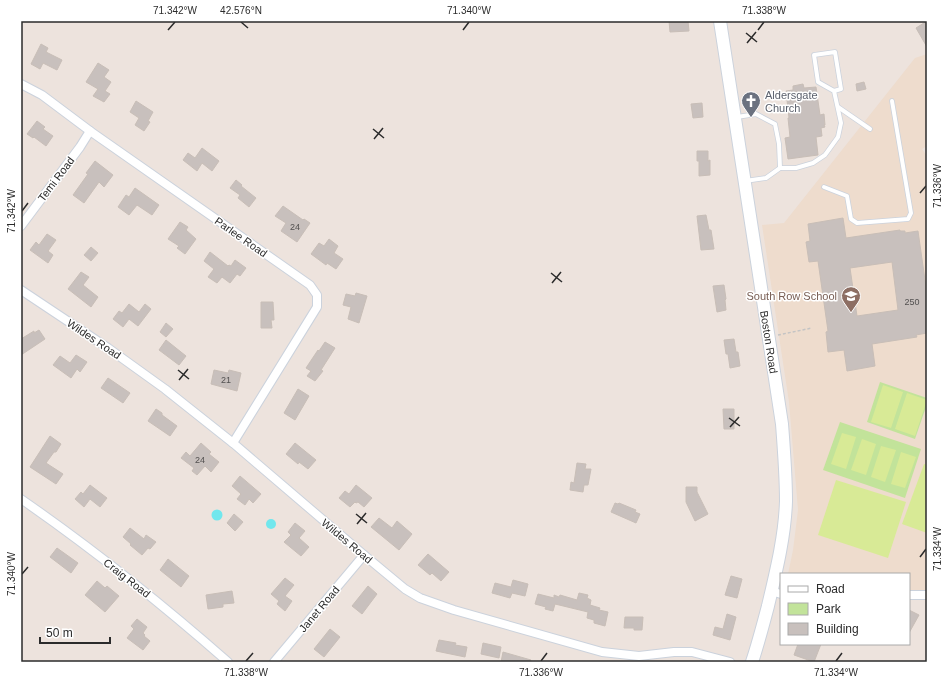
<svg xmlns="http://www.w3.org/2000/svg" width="948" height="683" font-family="Arial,sans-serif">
	<rect width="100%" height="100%" fill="#ede3dd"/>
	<!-- education -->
	<polygon fill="#eedccd" points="927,54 927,146 922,149 927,156 927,592 909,591 909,574 788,574 793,550 798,510 789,402 762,225 784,223 915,58"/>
	<!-- green -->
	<g fill="#c2e39a">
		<polygon points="880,382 927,398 927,404 915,439 867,422"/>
		<polygon points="840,422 921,449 905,498 823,470"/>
	</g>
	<!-- pitch -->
	<g fill="#d8ea96">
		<polygon points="883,385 903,392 891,428 871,422"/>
		<polygon points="907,393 927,400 915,436 895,429"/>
		<polygon points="842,433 856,437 846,469 831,464"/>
		<polygon points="862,439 876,444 866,475 851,470"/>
		<polygon points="881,446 896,450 885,482 871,477"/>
		<polygon points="901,452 916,457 905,488 891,484"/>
		<polygon points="924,464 927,465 927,533 902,524"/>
		<polygon points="836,480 906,502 888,558 818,535"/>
	</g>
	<!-- water -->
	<g fill="#71e7ed">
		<circle cx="217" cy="515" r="5.5"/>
		<circle cx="271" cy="524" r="5"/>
	</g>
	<!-- building -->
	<g fill="#c8c0bd" stroke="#c8beb7" fill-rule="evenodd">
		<polygon points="669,21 688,21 689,31 670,32"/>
		<polygon points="927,21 927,47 916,28"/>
		<polygon points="41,44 48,48 46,52 62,60 57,70 43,63 40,69 31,64"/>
		<polygon points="98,63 109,70 104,77 111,82 105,91 110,94 104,102 93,96 98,89 86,82"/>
		<polygon points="864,82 866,89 857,91 856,84"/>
		<polygon points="803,84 804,88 816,87 820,115 824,114 825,125 824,125 825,127 821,128 822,136 816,137 818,155 788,159 785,138 790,137 788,118 789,118 786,91 793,90 793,86"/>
		<polygon points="136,101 153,112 148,121 150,122 144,131 135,125 139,118 130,112"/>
		<polygon points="702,103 703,117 693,118 691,104"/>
		<polygon points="37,121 45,127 43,129 53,136 46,146 34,137 33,138 27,134"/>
		<polygon points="202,148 219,161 212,171 202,163 197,171 183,160 188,153 195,158"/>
		<polygon points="697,151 708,151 708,161 710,160 710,175 699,176 699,161 697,161"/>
		<polygon points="95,161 113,175 104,187 99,182 84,203 73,195 88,174 86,173"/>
		<polygon points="236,180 242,185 241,186 256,198 249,207 238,198 240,195 230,188"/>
		<polygon points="135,188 159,205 152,215 137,205 129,215 118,207 126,195 129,197"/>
		<polygon points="283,206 303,220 304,219 310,223 297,242 281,231 286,223 275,216"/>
		<polygon points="706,215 709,230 711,230 714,249 701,250 697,216"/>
		<path d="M843,218L846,238L900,230V231H905V233L918,231L927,294V333L916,335L917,337L872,344L875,366L847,371L844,350L828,352L826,332L828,331L818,261L809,262L806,242L810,241L808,224ZM892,262L898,310L857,316L850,268Z"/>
		<polygon points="180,222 188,227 186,230 196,239 185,254 177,248 179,246 168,239"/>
		<polygon points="47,234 56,240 48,251 53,255 48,263 30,250 36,242 39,245"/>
		<polygon points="329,239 338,246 334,253 343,259 336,269 327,263 326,265 311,254 319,243 324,246"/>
		<polygon points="91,247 98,253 91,261 84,255"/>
		<polygon points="210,252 228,266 229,265 231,266 235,260 246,268 240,276 237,274 230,283 222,277 217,283 208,277 214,269 204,261"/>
		<polygon points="81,272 89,277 83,285 98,297 91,307 68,289"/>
		<polygon points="724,285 726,299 725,300 726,310 717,312 713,286"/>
		<polygon points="356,293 367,296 359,323 348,319 351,307 343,305 346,294 355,296"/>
		<polygon points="261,302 273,302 274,320 271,320 272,328 261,328"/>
		<polygon points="129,304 139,312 145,304 151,309 138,326 129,319 123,327 113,319 119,311 122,313"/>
		<polygon points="166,323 173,329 166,337 160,332"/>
		<polygon points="39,330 45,339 21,355 21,339 34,331 34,333"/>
		<polygon points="734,339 736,352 738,352 740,366 730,368 728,354 726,354 724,340"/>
		<polygon points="166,340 186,356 179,365 159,350"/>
		<polygon points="325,342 335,348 321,370 323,371 315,381 307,376 311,371 306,368 318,350 319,351"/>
		<polygon points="76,355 87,362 80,372 77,369 71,378 53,365 60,356 70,363"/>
		<polygon points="214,370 228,373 229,370 241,373 237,391 211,384"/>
		<polygon points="108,378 130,393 123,403 101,388"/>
		<polygon points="298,389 309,396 295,420 284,413"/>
		<polygon points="156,409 162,413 162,415 177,426 170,436 148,421"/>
		<polygon points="723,409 734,409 734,429 724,429"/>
		<polygon points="50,436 61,444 56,452 54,452 46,463 63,474 56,484 30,467"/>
		<polygon points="201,443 211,452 209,454 219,462 211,472 205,466 197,475 192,471 194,468 181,458 186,452 190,456"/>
		<polygon points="295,443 316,460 308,469 299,462 298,464 286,454"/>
		<polygon points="577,463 586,464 585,469 591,469 588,485 584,485 583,492 570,490 571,482 574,483"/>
		<polygon points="240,476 261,494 253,503 249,499 245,505 237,499 241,494 232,486"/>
		<polygon points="90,485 107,498 100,507 90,499 84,507 75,499 81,492 83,494"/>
		<polygon points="356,485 372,498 364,507 358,502 356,503 355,502 350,507 339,498 345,491 349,494"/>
		<polygon points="686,487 697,487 697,492 708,514 695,521 686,502"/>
		<polygon points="615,503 618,504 619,503 636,510 635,512 640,514 636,523 611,512"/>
		<polygon points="234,514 243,522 235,531 227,523"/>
		<polygon points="379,518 392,528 397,521 412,534 399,550 371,527"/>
		<polygon points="295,523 305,531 299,538 309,547 301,556 284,542 291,535 288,532"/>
		<polygon points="130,528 144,539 146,535 156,542 150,549 148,548 142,555 130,545 131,544 123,537"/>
		<polygon points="57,548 78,563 71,573 50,557"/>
		<polygon points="428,554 449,572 441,581 432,573 430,575 418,565"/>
		<polygon points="168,559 189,576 181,587 160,570"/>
		<polygon points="731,576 742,579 737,598 725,595"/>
		<polygon points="285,578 294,585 285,596 292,601 285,611 277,604 279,601 271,594"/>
		<polygon points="513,580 528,584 525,596 512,593 510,598 492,593 495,583 511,587"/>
		<polygon points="97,581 105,588 107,586 119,596 105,612 85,595"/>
		<polygon points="368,586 377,594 362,614 352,606"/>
		<polygon points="232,591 234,603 223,604 223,607 208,609 206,595"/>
		<polygon points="579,593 588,595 587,598 591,600 590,605 600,608 599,610 608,612 605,626 594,623 594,620 587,618 588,612 555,604 553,611 545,609 546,607 535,604 538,594 554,598 554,595 559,597 560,595 577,600"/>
		<polygon points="909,610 919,615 909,633"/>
		<polygon points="727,614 736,617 730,640 713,635 715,627 723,629"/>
		<polygon points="625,617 643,617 642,630 634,630 634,628 624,628"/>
		<polygon points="137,619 147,627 143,633 145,635 144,636 150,641 143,650 127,638 134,629 131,626"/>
		<polygon points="330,629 340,637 324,657 314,649"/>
		<polygon points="439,640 456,643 455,645 467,647 465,657 436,651"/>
		<polygon points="483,643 501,647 499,658 481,654"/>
		<polygon points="798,644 821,644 814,662 794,655"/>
		<polygon points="503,652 531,660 530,662 501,662"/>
	</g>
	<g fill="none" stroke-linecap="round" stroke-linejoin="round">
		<defs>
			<g id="lane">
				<polyline points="838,107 870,129"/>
				<polyline points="737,117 756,114 775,124 779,144 780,168 766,178 745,181"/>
				<polyline points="780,168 796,168 813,163 825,155 838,137 841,123 834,91 841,89 835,52 814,55 818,82 834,91"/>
				<polyline points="824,187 847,196 851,219 857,223 908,219 911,213 892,101"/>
			</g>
			<g id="street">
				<polyline points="21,84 42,95 90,131 310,285 317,295 317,307 233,443"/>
				<polyline points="21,226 80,147 90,131"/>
				<polyline points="21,290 108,348 165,389 233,443 364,555 405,589 420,598 454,610 602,652 639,656 674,652 692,652 730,662"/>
				<path d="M21,499C93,549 162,604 228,662"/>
				<polyline points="771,591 781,594"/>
				<polyline points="909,595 927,595"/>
				<polyline points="274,662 364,555"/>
			</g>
			<path id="secondary" d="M720,21L782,424C784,450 786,475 786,501C785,536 776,572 768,606C763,625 758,644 752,662"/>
		</defs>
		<!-- lane casing -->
		<use href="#lane" stroke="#cbd2dc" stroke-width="5.5"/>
		<!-- street casing -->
		<use href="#street" stroke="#cbd2dc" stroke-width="10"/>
		<!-- secondary casing -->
		<use href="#secondary" stroke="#cbd2dc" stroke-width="14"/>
		<!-- path -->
		<polyline stroke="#c4c4c4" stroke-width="1.5" stroke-dasharray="3 2" stroke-linecap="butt" points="778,335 812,328"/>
		<!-- lane -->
		<use href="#lane" stroke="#fff" stroke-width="4"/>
		<!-- street -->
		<use href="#street" stroke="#fff" stroke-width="8"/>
		<!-- secondary -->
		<use href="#secondary" stroke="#fff" stroke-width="12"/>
	</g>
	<!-- ticks -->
	<path fill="none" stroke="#2b2b2b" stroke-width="1.5" d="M241,22L248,28M168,30L175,22M463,30L469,22M758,30L764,22M746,33L757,42M747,43L756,32M373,129L384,138M374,139L383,128M920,193L926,186M22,211L28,203M551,273L562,282M552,283L561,272M178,370L189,379M179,380L188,369M729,418L740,426M730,427L739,417M356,514L367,523M357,524L366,513M920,557L926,549M22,574L28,567M246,661L253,653M541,661L547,653M836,661L842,653"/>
	<!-- icons -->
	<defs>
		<symbol id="church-pin" viewBox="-11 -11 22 30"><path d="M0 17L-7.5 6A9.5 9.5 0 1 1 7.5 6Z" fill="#6b7280" stroke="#fff"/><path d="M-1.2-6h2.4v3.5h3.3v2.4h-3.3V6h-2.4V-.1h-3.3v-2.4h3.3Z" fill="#fff"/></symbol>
		<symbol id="school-pin" viewBox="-11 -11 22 30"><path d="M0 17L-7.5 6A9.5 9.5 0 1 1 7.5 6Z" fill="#8d6e63" stroke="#fff"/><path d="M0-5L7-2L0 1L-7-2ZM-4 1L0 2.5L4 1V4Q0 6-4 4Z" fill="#fff"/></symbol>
	</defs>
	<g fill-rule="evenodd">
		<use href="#church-pin" x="740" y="90" width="22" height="30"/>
		<use href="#school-pin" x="840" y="285" width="22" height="30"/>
	</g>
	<g text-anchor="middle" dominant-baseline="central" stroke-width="3" stroke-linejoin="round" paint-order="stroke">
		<!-- number labels -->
		<g font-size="9" fill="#525050">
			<text x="295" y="227">24</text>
			<text x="912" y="302">250</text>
			<text x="226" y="380">21</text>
			<text x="200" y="460">24</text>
		</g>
		<!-- worship labels -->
		<g font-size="11" fill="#5b616d" stroke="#fff" text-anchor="start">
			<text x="765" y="95">Aldersgate<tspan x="765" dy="13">Church</tspan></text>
		</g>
		<!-- street labels -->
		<g font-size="11" fill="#2b2b2b" stroke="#fff">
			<text transform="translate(56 179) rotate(-53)">Temi Road</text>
			<text transform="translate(241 237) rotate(35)">Parlee Road</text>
			<text transform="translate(94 339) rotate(34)">Wildes Road</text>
			<text transform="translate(769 342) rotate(81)">Boston Road</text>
			<text transform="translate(347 541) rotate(40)">Wildes Road</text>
			<text transform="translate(127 578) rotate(38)">Craig Road</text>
			<text transform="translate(319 609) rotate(-50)">Janet Road</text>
		</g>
		<!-- education labels -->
		<g font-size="11" fill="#785e54" stroke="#fff" text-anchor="end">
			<text x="837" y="296">South Row School</text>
		</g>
	</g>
	<!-- border -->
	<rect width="948" height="683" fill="none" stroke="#ffffff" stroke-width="44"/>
	<!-- legend -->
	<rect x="780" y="573" width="130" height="72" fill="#ffffff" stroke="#aaaaaa"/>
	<rect x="788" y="586" width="20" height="6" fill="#ffffff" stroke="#aaaaaa"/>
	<text x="816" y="593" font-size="12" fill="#2b2b2b">Road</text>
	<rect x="788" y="603" width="20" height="12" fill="#c2e39a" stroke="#aaaaaa"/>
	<text x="816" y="613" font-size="12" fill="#2b2b2b">Park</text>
	<rect x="788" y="623" width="20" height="12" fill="#c8c0bd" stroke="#aaaaaa"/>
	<text x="816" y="633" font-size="12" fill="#2b2b2b">Building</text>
	<!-- scale -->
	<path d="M40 637v6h70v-6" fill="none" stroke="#2b2b2b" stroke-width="2"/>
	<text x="46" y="637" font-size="12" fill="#2b2b2b" stroke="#ffffff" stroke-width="3" paint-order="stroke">50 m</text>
	<rect x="22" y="22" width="904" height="639" fill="none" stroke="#2b2b2b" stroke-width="1.5"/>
	<g font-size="10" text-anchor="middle" fill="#2b2b2b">
		<text x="175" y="14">71.342°W</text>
		<text x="241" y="14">42.576°N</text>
		<text x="469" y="14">71.340°W</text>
		<text x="764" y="14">71.338°W</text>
		<text transform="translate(937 186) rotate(-90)" y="4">71.336°W</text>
		<text transform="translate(11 211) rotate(-90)" y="4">71.342°W</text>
		<text transform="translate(937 549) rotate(-90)" y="4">71.334°W</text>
		<text transform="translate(11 574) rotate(-90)" y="4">71.340°W</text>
		<text x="246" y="676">71.338°W</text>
		<text x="541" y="676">71.336°W</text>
		<text x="836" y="676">71.334°W</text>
	</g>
</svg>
